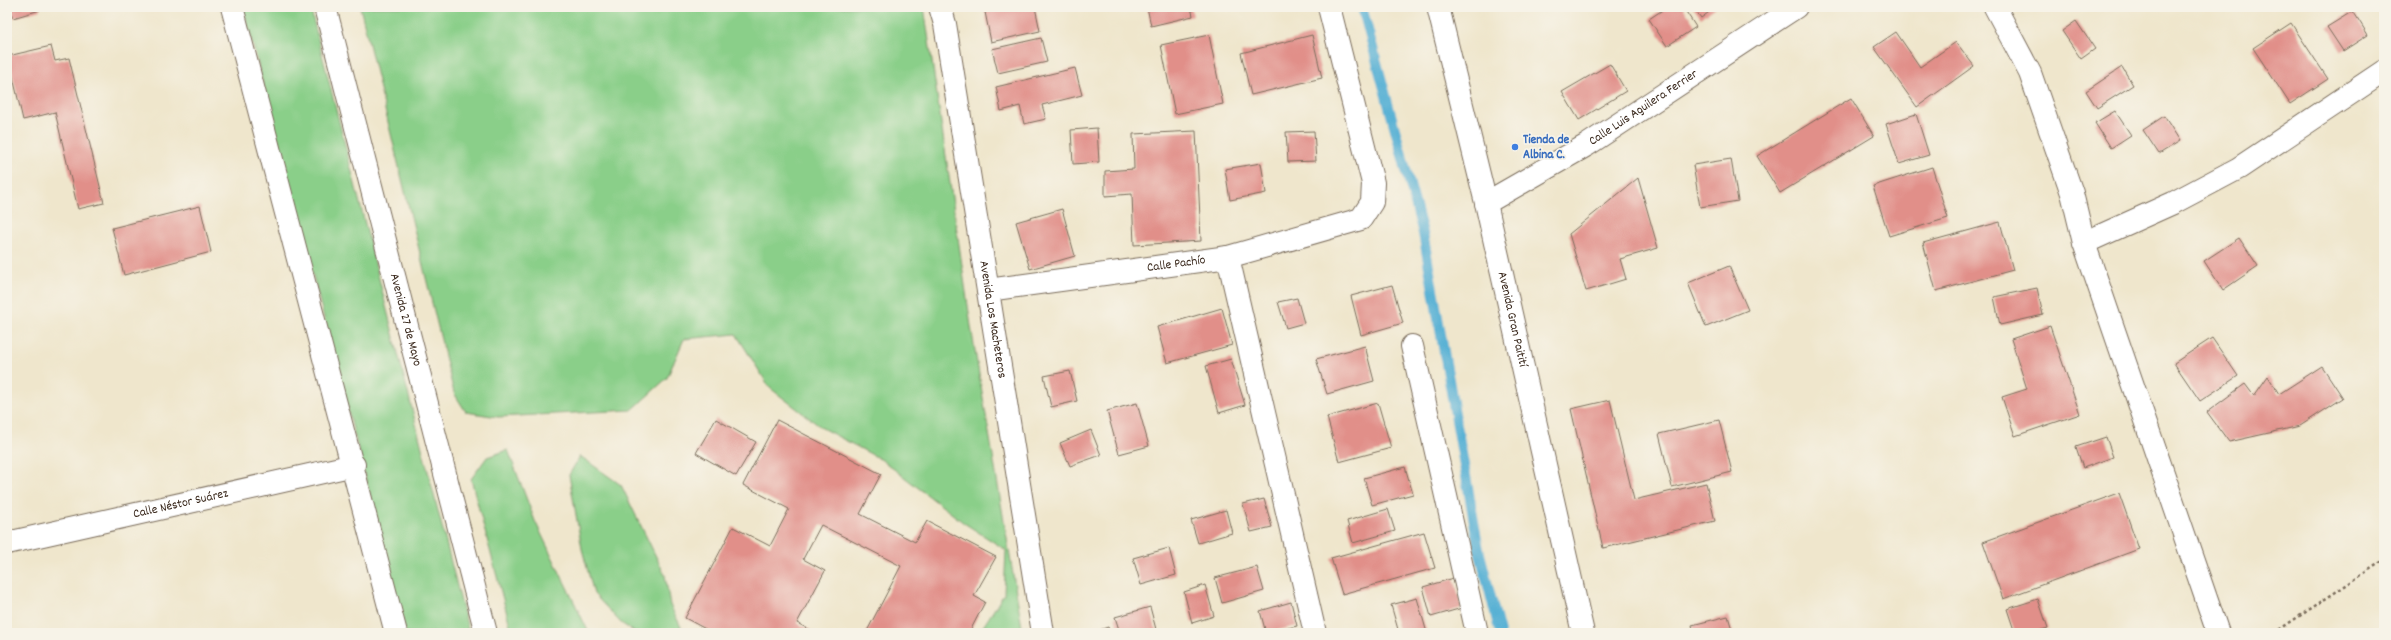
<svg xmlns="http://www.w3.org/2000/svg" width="2391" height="640" font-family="Dekko,sans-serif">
	<rect width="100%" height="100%" fill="#f7f3e8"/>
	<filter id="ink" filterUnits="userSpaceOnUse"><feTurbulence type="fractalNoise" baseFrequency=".025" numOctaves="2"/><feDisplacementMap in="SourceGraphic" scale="8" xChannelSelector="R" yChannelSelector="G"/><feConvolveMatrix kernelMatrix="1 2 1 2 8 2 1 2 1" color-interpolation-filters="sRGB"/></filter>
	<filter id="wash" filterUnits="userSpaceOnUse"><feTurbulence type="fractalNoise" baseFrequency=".012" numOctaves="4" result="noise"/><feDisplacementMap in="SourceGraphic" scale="16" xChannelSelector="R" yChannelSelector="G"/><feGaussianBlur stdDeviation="0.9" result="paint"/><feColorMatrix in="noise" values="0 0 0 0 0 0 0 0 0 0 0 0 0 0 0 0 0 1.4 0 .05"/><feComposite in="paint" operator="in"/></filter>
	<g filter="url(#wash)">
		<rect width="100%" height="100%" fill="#efe6cc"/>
		<!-- green -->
		<g fill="#8acf89" stroke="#627c54">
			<polygon points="243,7 310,7 469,633 406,633"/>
			<polygon points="360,7 924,7 972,333 1023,633 979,633 1004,594 1006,550 964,523 882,460 822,428 770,388 736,334 684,339 667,378 632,410 498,417 466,412 454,393"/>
			<polygon points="508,450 535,521 589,633 512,633 471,479 487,457"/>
			<polygon points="580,456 621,485 665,575 670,605 684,633 636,633 621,623 594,594 582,549 569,475"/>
		</g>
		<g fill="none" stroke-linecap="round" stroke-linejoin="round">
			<!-- stream -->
			<polyline stroke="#57b0d4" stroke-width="10" points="1362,7 1423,233 1479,550 1500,633"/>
		</g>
		<g id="blocks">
			<!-- building -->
			<g fill="#e18f89">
				<polygon points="9,7 39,7 40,10 13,18"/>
				<polygon points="984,7 1035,7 1040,31 991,42"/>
				<polygon points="1147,7 1191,7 1193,16 1151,26"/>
				<polygon points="1667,7 1683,7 1696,27 1667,46 1649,19"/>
				<polygon points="1693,7 1716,7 1701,18"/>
				<polygon points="2353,11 2368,35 2343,51 2327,27"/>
				<polygon points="2076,21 2095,49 2081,59 2062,31"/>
				<polygon points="2291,23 2328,79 2290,104 2253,48"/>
				<polygon points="1896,32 1920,67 1956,42 1974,66 1917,107 1874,47"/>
				<polygon points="1209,35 1223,104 1175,114 1161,45"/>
				<polygon points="1312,35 1322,78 1251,95 1241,53"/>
				<polygon points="1041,38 1047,62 998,73 992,49"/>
				<polygon points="51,46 55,61 69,58 104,203 78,209 55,112 23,120 8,56"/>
				<polygon points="1610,64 1626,91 1579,120 1562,92"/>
				<polygon points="2122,67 2133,85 2097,108 2086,91"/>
				<polygon points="1075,68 1082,95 1042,105 1046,119 1024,124 1020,106 1001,111 996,87"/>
				<polygon points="1851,98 1874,136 1780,193 1757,156"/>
				<polygon points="2115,111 2131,135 2111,148 2095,123"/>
				<polygon points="1916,114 1929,155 1899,164 1886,124"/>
				<polygon points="2164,116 2180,141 2159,154 2143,130"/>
				<polygon points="1097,128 1099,162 1073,164 1071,130"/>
				<polygon points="1196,131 1201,241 1134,245 1132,194 1105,196 1105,171 1134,169 1133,134"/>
				<polygon points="1314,131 1316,161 1288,162 1286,132"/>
				<polygon points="1731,159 1738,201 1700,207 1693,165"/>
				<polygon points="1261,163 1266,193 1230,200 1225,169"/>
				<polygon points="1932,167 1948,218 1889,236 1873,186"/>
				<polygon points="1638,178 1658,248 1620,259 1626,279 1586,291 1569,234"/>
				<polygon points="200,206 211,252 124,275 112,228"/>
				<polygon points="1062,209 1075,256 1030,269 1016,222"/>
				<polygon points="2000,222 2013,270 1936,291 1923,243"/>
				<polygon points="2239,238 2258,266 2223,290 2204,261"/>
				<polygon points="1729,266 1748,310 1706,327 1688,283"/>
				<polygon points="1392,285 1403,323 1361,335 1351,296"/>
				<polygon points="2037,288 2043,315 2000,325 1994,297"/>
				<polygon points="1297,298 1304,323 1286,328 1278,302"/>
				<polygon points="1222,308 1232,345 1167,363 1157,327"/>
				<polygon points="2050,326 2080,414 2015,436 2002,397 2027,389 2011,339"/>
				<polygon points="2212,338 2238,376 2200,401 2174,363"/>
				<polygon points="1365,346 1374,381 1327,394 1316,359"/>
				<polygon points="1231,359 1245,405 1219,413 1206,366"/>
				<polygon points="2322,366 2343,398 2300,426 2229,442 2207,412 2245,384 2254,396 2268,376 2279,394"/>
				<polygon points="1070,371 1077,401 1051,407 1044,376"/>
				<polygon points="1610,400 1634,500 1706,483 1715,521 1603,548 1571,409"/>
				<polygon points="1137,403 1149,446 1119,454 1107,411"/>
				<polygon points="1378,403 1391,448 1339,462 1327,417"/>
				<polygon points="716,419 756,442 736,476 696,453"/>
				<polygon points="777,420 881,474 860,514 915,542 927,521 996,557 974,596 985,602 969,633 866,633 901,566 821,525 803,559 825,571 797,623 816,633 713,633 685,618 733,527 770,546 789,509 743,485"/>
				<polygon points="1719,420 1732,472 1672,487 1659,434"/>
				<polygon points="1091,430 1101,455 1070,466 1060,443"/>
				<polygon points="2106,437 2113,457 2083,468 2076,447"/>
				<polygon points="1405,467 1413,494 1372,505 1364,478"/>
				<polygon points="2119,493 2139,549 2003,599 1983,542"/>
				<polygon points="1264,499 1272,527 1251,532 1243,504"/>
				<polygon points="1388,509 1395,531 1353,543 1347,521"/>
				<polygon points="1226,510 1232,533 1198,543 1191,520"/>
				<polygon points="1424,532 1435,568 1342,594 1331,558"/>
				<polygon points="1169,548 1176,575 1141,585 1133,558"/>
				<polygon points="1257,567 1264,591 1222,603 1215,578"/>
				<polygon points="1454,578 1462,608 1431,617 1423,587"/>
				<polygon points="1205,585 1214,616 1192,623 1184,592"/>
				<polygon points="1417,598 1427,633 1399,633 1391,605"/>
				<polygon points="2038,599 2048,628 2032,633 2015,633 2007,609"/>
				<polygon points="1291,602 1297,626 1266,633 1260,611"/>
				<polygon points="1150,607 1157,633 1120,633 1115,617"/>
				<polygon points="1728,616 1733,633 1694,633 1692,625"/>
				<polygon points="1108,627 1110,633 1091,633"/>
			</g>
		</g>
	</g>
	<g filter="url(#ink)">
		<use href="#blocks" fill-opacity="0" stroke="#7a6c5b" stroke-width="1"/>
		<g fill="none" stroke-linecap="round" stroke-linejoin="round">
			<defs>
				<g id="minor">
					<path id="s1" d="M940,7L945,24L1043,633"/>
					<polyline points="1995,7 2030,73 2072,193 2084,243 2218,633"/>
					<path id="s2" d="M1486,203L1587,145L1796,7"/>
					<polyline points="2084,243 2173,203 2239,168 2384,71"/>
					<polyline points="1228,257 1315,633"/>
					<path id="s3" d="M988,290L1228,257L1361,219L1372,202L1373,183L1329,7"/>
					<polyline points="1412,346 1477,633"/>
					<path id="s4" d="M7,543L354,465"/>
				</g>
				<g id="major">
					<polyline points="232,7 396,633"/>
					<path id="s5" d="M325,7L486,633"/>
					<path id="s6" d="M1438,7L1486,203L1583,633"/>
				</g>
			</defs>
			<!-- minor casing -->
			<use href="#minor" stroke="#7a6c5b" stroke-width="24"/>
			<!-- major casing -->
			<use href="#major" stroke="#7a6c5b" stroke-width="24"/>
			<!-- path -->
			<polyline stroke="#7a6c5b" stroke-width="2.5" stroke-dasharray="3 3" stroke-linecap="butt" points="2274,633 2384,560"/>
			<!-- minor -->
			<use href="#minor" stroke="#fff" stroke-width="22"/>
			<!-- major -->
			<use href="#major" stroke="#fff" stroke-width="22"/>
		</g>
	</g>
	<!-- markers -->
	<circle fill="#3f7fe0" stroke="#f7f3e8" stroke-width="1.5" cx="1515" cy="147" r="4"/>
	<g text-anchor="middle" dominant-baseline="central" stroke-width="3.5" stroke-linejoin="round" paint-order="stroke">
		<!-- street labels -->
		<g font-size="13" fill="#3b2a1e" stroke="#f7f3e8">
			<text stroke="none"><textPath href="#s2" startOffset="184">Calle Luis Aguilera Ferrier</textPath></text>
			<text stroke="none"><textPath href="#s3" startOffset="190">Calle Pachío</textPath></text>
			<text stroke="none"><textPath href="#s5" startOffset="323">Avenida 27 de Mayo</textPath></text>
			<text stroke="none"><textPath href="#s1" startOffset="317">Avenida Los Macheteros</textPath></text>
			<text stroke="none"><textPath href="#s6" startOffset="321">Avenida Gran Paitití</textPath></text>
			<text stroke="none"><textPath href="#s4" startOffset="178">Calle Néstor Suárez</textPath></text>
		</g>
		<!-- shop labels -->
		<g font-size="13" font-weight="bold" fill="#366cbe" stroke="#f7f3e8" text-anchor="start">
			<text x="1523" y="140">Tienda de<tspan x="1523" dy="15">Albina C.</tspan></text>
		</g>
	</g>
	<!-- margin -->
	<rect width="2391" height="640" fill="none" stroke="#f7f3e8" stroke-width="24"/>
</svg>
